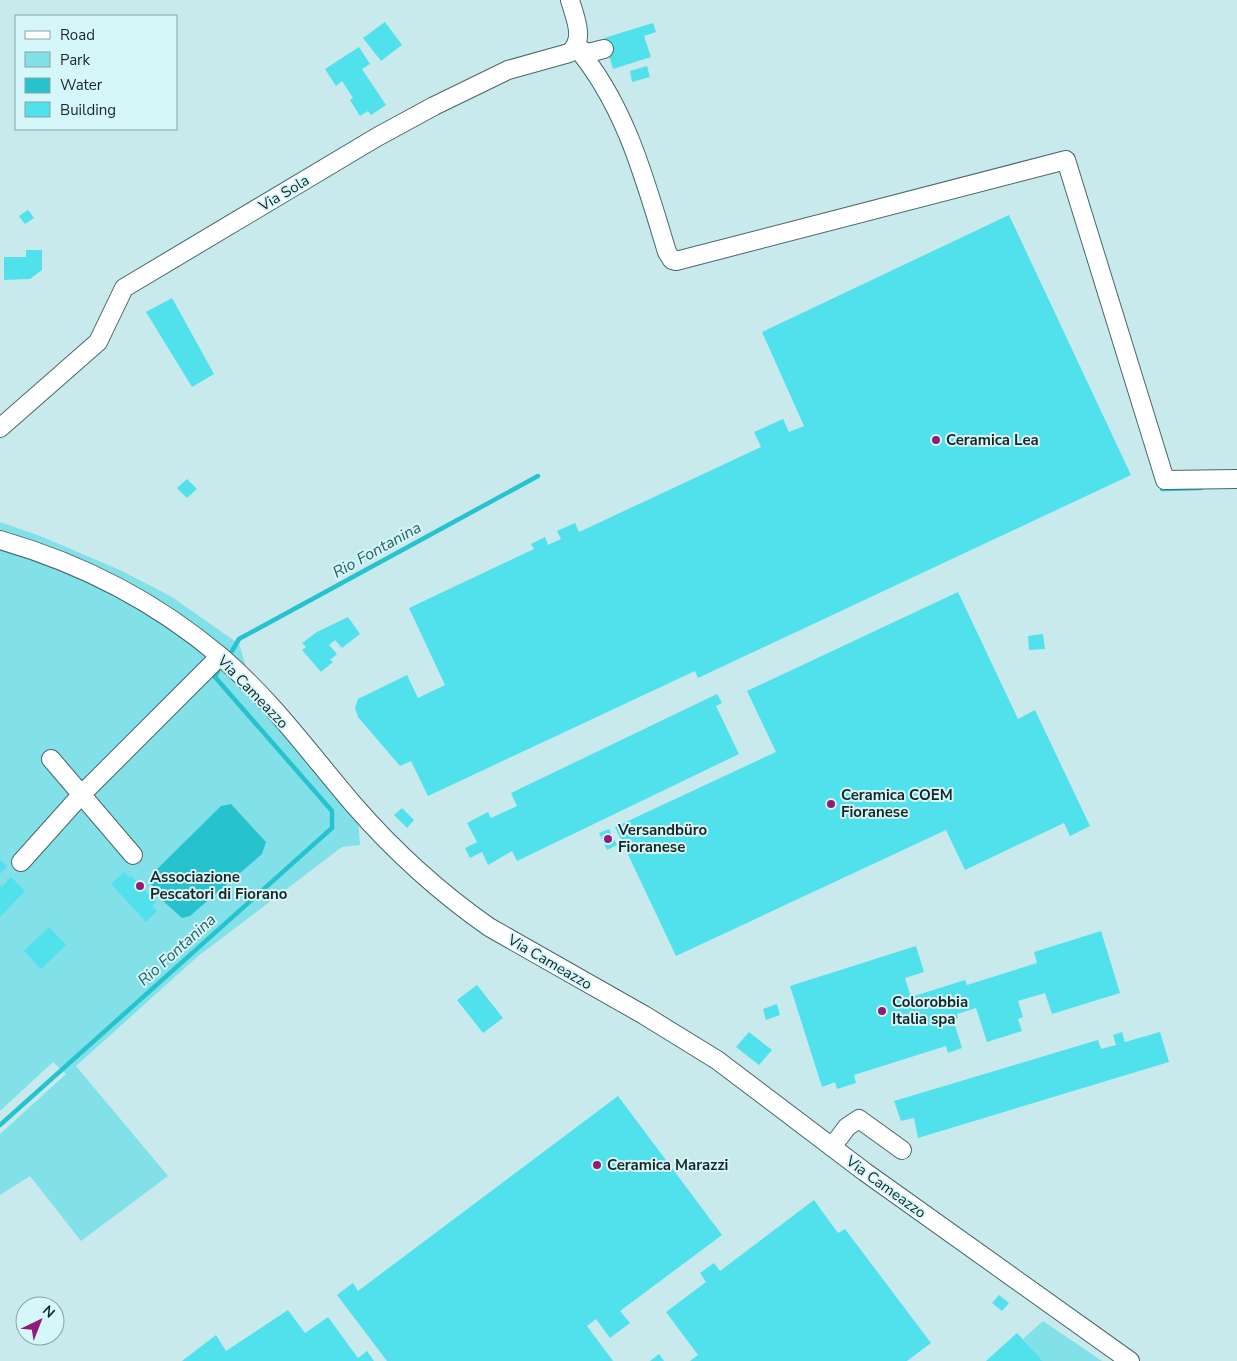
<svg xmlns="http://www.w3.org/2000/svg" width="1237" height="1361" font-family="'Nunito Sans',sans-serif">
	<rect width="100%" height="100%" fill="#c8eaed"/>
	<!-- green -->
	<g fill="#82e0e8">
		<polygon points="0,522 40,536 120,570 172,597 239,644 253,688 357,805 360,845 342,847 197,957 76,1066 168,1176 81,1241 30,1176 0,1195 0,1134 66,1074 53,1062 0,1111"/>
		<polygon points="1043,1321 1102,1361 1043,1361 1023,1339"/>
	</g>
	<!-- water -->
	<polygon fill="#26c3cf" points="231,804 266,842 262,854 190,916 182,918 162,900 150,882 152,874 221,806"/>
	<g fill="none" stroke-linecap="round" stroke-linejoin="round">
		<!-- stream -->
		<g stroke="#26c3cf" stroke-width="4.5">
			<polyline points="1162,489 1201,488"/>
			<polyline points="232,651 239,639 538,476"/>
			<polyline points="0,1125 332,828 332,811 215,677 218,671"/>
		</g>
	</g>
	<!-- building -->
	<g fill="#51e1ec">
		<polygon points="385,22 402,45 381,61 363,38"/>
		<polygon points="653,23 656,32 644,36 651,57 613,69 604,38"/>
		<polygon points="359,47 370,64 362,69 386,105 371,115 368,111 360,116 350,100 353,98 342,81 336,86 325,69"/>
		<polygon points="647,66 650,77 632,82 630,71"/>
		<polygon points="28,210 34,218 25,224 19,216"/>
		<polygon points="1009,215 1131,475 698,678 695,671 428,796 411,761 400,766 358,717 355,708 358,699 407,675 418,698 445,685 409,608 534,549 531,544 545,537 548,545 561,539 557,531 575,523 579,532 761,447 754,432 783,419 789,432 804,426 762,332"/>
		<polygon points="26,250 42,250 42,270 30,279 4,280 4,257 26,257"/>
		<polygon points="172,298 214,374 192,387 146,312"/>
		<polygon points="187,479 197,489 187,498 177,488"/>
		<polygon points="958,592 1018,719 1035,710 1090,826 1070,836 1064,823 965,870 946,830 676,956 615,827 776,752 747,691"/>
		<polygon points="348,617 360,634 342,648 335,640 329,645 337,654 330,660 333,662 321,672 302,650 306,647 302,643 317,632"/>
		<polygon points="1043,634 1045,649 1029,650 1028,636"/>
		<polygon points="717,694 722,703 716,706 739,754 517,861 512,851 488,865 482,852 470,858 465,848 477,842 467,823 488,812 491,818 517,806 511,793"/>
		<polygon points="402,808 414,820 407,828 394,815"/>
		<polygon points="609,829 617,845 607,850 599,833"/>
		<polygon points="0,860 7,866 0,874"/>
		<polygon points="124,872 129,878 131,876 156,902 152,906 157,911 146,922 111,884"/>
		<polygon points="11,877 25,891 0,917 0,884 2,887"/>
		<polygon points="49,927 66,945 41,969 24,951"/>
		<polygon points="1101,931 1120,993 1052,1014 1045,993 1018,1001 1023,1017 1018,1019 1022,1031 987,1042 976,1008 957,1014 958,1018 953,1019 962,1048 948,1053 946,1046 854,1075 856,1083 837,1089 835,1082 822,1087 790,986 916,946 924,972 905,978 911,997 965,980 967,985 1037,963 1034,952"/>
		<polygon points="477,985 503,1018 483,1033 457,1000"/>
		<polygon points="777,1004 780,1015 766,1020 763,1009"/>
		<polygon points="749,1032 772,1050 759,1065 736,1047"/>
		<polygon points="1122,1032 1125,1042 1160,1032 1169,1062 918,1138 914,1118 901,1121 894,1101 1098,1040 1101,1049 1116,1045 1113,1035"/>
		<polygon points="618,1096 722,1235 620,1311 630,1323 610,1338 596,1319 587,1326 613,1361 387,1361 337,1295 353,1283 358,1291"/>
		<polygon points="814,1200 838,1233 845,1229 931,1343 907,1361 690,1361 698,1355 666,1312 706,1282 700,1273 714,1263 720,1271"/>
		<polygon points="999,1295 1009,1303 1002,1311 992,1303"/>
		<polygon points="288,1310 305,1333 328,1317 358,1358 367,1351 374,1361 182,1361 216,1335 226,1351"/>
		<polygon points="1017,1333 1043,1361 986,1361"/>
		<polygon points="659,1354 664,1361 650,1361"/>
	</g>
	<g fill="none" stroke-linecap="round" stroke-linejoin="round">
		<defs>
			<g id="minor">
				<path d="M604,49L588,53L576,47C626,106 645,180 667,252L672,260L676,261L1066,160L1165,480L1237,479"/>
				<path d="M0,428L98,342L124,288L377,137L434,106L508,70L569,53C586,40 575,18 570,0"/>
				<path d="M0,540C80,563 156,602 220,656C271,699 311,755 354,805C394,851 439,892 489,927L644,1015L717,1060L865,1172L1130,1361"/>
				<polyline points="51,759 133,855"/>
				<polyline points="21,862 82,794 220,656"/>
				<polyline points="832,1147 847,1127 859,1119 902,1150"/>
			</g>
		</defs>
		<!-- minor casing -->
		<use href="#minor" stroke="#486769" stroke-width="20"/>
		<!-- minor -->
		<use href="#minor" stroke="#fff" stroke-width="18"/>
	</g>
	<!-- markers -->
	<g fill="#911b7a" stroke="#d5f7fa" stroke-width="2">
		<circle cx="936" cy="440" r="5"/>
		<circle cx="831" cy="804" r="5"/>
		<circle cx="608" cy="839" r="5"/>
		<circle cx="140" cy="886" r="5"/>
		<circle cx="882" cy="1011" r="5"/>
		<circle cx="597" cy="1165" r="5"/>
	</g>
	<g text-anchor="middle" dominant-baseline="central" stroke-width="4" stroke-linejoin="round" paint-order="stroke">
		<!-- street labels -->
		<g font-size="15" fill="#192627" stroke="#d5f7fa">
			<text transform="translate(284 193) rotate(-31)">Via Sola</text>
			<text transform="translate(253 692) rotate(46)">Via Cameazzo</text>
			<text transform="translate(550 962) rotate(30)">Via Cameazzo</text>
			<text transform="translate(886 1187) rotate(36)">Via Cameazzo</text>
		</g>
		<!-- poi labels -->
		<g font-size="15" font-weight="bold" fill="#192627" stroke="#d5f7fa" text-anchor="start">
			<text x="946" y="440">Ceramica Lea</text>
			<text x="841" y="795">Ceramica COEM<tspan x="841" dy="17">Fioranese</tspan></text>
			<text x="618" y="830">Versandbüro<tspan x="618" dy="17">Fioranese</tspan></text>
			<text x="150" y="877">Associazione<tspan x="150" dy="17">Pescatori di Fiorano</tspan></text>
			<text x="892" y="1002">Colorobbia<tspan x="892" dy="17">Italia spa</tspan></text>
			<text x="607" y="1165">Ceramica Marazzi</text>
		</g>
		<!-- water labels -->
		<g font-size="16" font-style="italic" fill="#266165" stroke="#d5f7fa">
			<text transform="translate(377 550) rotate(-29)">Rio Fontanina</text>
			<text transform="translate(177 950) rotate(-42)">Rio Fontanina</text>
		</g>
	</g>
	<!-- legend -->
	<rect x="15" y="15" width="162" height="115" fill="#d5f7fa" stroke="#8aa3a6"/>
	<rect x="25" y="31" width="25" height="8" fill="#ffffff" stroke="#8aa3a6"/>
	<text x="60" y="40" font-size="15" fill="#192627">Road</text>
	<rect x="25" y="52" width="25" height="15" fill="#82e0e8" stroke="#8aa3a6"/>
	<text x="60" y="65" font-size="15" fill="#192627">Park</text>
	<rect x="25" y="78" width="25" height="15" fill="#26c3cf" stroke="#8aa3a6"/>
	<text x="60" y="90" font-size="15" fill="#192627">Water</text>
	<rect x="25" y="102" width="25" height="15" fill="#51e1ec" stroke="#8aa3a6"/>
	<text x="60" y="115" font-size="15" fill="#192627">Building</text>
	<!-- north arrow -->
	<g transform="translate(40 1321) rotate(43)"><circle r="24" fill="#d5f7fa" stroke="#8aa3a6"/>
	<path d="M0-4L9 19L0 12L-9 19Z" fill="#911b7a"/>
	<text y="-8" font-size="14" font-weight="bold" text-anchor="middle" fill="#192627">N</text>
	</g>
</svg>
